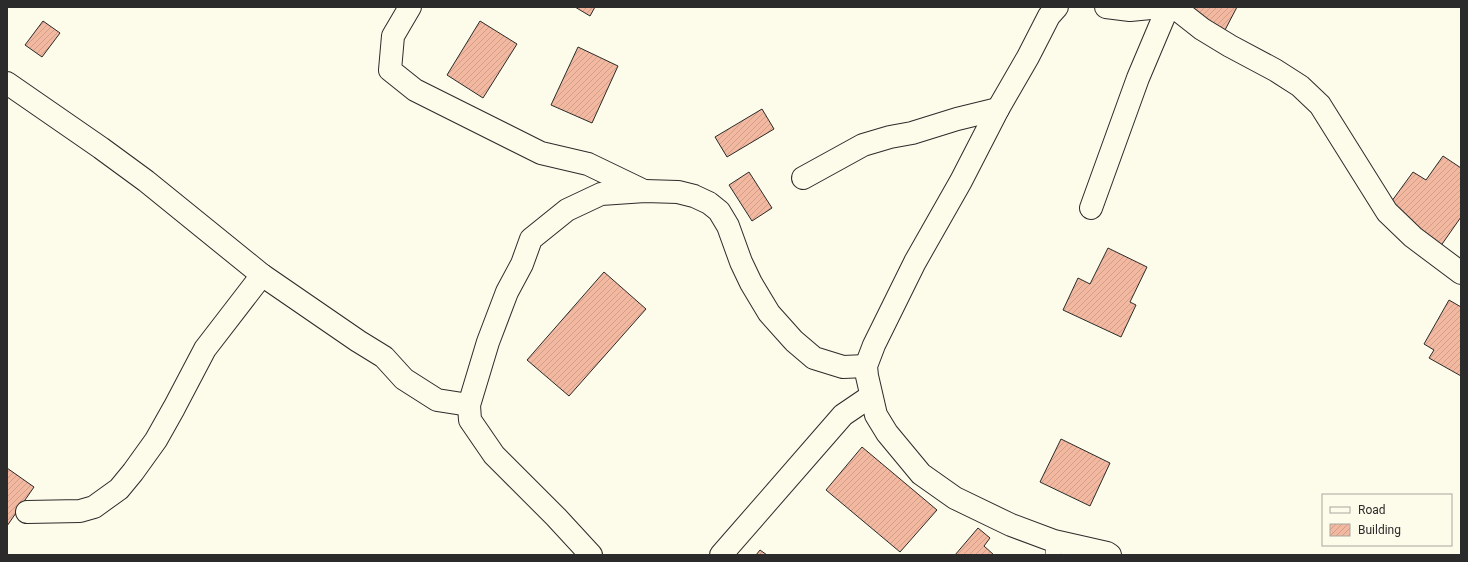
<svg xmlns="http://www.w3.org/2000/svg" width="1468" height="562" font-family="Roboto,sans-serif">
	<defs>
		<pattern id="building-hatch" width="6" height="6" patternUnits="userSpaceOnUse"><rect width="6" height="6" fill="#f2b8a0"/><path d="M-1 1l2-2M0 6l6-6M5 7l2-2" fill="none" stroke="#d09e8a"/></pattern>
	</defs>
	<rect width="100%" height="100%" fill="#fdfbea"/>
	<!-- building -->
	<g fill="url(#building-hatch)" stroke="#2b2b2b">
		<polygon points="575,7 595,7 590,16"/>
		<polygon points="1193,7 1237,7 1225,30 1190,11"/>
		<polygon points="43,21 60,33 42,57 25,45"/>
		<polygon points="480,21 517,44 483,98 447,75"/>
		<polygon points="578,47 618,66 592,123 551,105"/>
		<polygon points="762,109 774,129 727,157 715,137"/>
		<polygon points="1443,156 1461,168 1461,217 1440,247 1386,209 1413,172 1426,180"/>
		<polygon points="749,172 772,208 752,221 729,185"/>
		<polygon points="1108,248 1147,267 1130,302 1136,305 1121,337 1063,310 1078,278 1090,284"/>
		<polygon points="604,272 646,309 569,396 527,360"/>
		<polygon points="1449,300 1461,307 1461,376 1429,358 1434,350 1424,344"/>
		<polygon points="1061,439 1110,463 1090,506 1040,482"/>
		<polygon points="862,447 937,510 900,552 826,490"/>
		<polygon points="7,468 34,487 7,526"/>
		<polygon points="978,528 990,538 984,546 994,555 955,555"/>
		<polygon points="760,550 767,555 756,555"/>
	</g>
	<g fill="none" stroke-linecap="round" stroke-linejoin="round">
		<defs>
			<polyline id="lane" points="1053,555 1054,541"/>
			<g id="street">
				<polyline points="410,7 393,36 390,70 415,90 541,153 588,164 642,190"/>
				<polyline points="1057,7 1049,16 1028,57 998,109 961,181 915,262 874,345 866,366 867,376 876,415 887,433 921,474 955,498 1011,525 1054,541 1107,553 1110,555"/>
				<polyline points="1106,7 1130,10 1161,7"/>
				<polyline points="1174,7 1202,29 1230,46 1275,70 1300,86 1320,105 1387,212 1413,237 1461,273"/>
				<polyline points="7,83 101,148 146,181 262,275 358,341 384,357 404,379 437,400 469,405"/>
				<polyline points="803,178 863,145 890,137 912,133 957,119 998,109"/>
				<polyline points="1091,208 1138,78 1168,7"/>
				<polyline points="27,512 80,511 94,507 119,489 133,472 156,440 174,408 205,349 262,275"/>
				<polyline points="591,555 556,517 494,455 470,420 469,405 488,342 507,292 522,264 531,239 567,210 601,194 645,191 678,192 694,196 709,203 719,211 728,226 741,262 751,283 769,313 794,341 814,358 843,367 866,366"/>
				<polyline points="721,555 843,415 871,396"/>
			</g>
		</defs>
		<!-- lane casing -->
		<use href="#lane" stroke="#2b2b2b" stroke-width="16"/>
		<!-- street casing -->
		<use href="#street" stroke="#2b2b2b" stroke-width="24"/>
		<!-- lane -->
		<use href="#lane" stroke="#fdfbea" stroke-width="15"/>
		<!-- street -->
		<use href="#street" stroke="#fdfbea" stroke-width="22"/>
	</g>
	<!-- border -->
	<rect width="1468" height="562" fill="none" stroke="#2b2b2b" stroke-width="16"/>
	<!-- legend -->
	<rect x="1322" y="494" width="130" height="52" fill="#fdfbea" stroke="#a9a89e"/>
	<rect x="1330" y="507" width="20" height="6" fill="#fdfbea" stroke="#a9a89e"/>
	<text x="1358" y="514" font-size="12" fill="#2b2b2b">Road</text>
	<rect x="1330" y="524" width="20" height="12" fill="url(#building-hatch)" stroke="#a9a89e"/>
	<text x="1358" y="534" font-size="12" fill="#2b2b2b">Building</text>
</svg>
